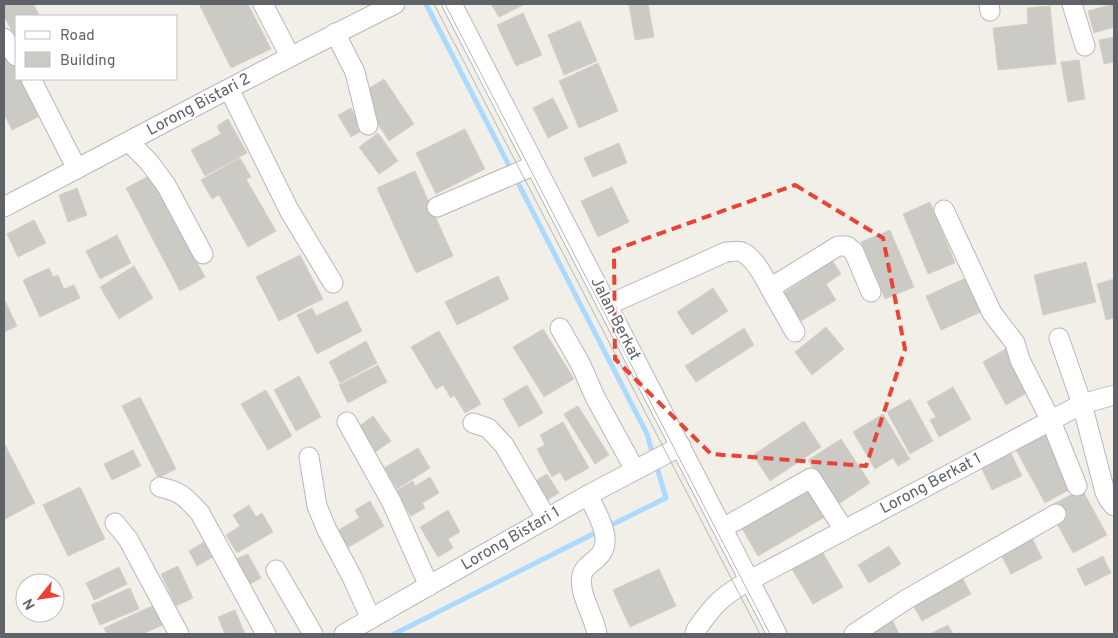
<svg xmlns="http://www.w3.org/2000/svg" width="1118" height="638" font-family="Overpass,sans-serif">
	<rect width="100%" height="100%" fill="#f1efe8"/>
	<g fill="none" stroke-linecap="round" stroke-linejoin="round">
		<!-- stream -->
		<g stroke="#aadaff" stroke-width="5">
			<polyline points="426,4 647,434 653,455"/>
			<polyline points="607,527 666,498 656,464"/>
			<polyline points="394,634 599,531"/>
		</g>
	</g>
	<!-- building -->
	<g fill="#cccac5" stroke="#d6d1c6">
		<polygon points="4,4 33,4 40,16 16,16 16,38 4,16"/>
		<polygon points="199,4 248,4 271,49 231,68"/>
		<polygon points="491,4 525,4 499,17"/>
		<polygon points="629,4 648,4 654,37 635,40"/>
		<polygon points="1114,4 1114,27 1094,33 1088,11"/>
		<polygon points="1050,6 1056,64 998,70 993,28 1028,24 1027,8"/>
		<polygon points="523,13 542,55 516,66 497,25"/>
		<polygon points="580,21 597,61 564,75 548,35"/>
		<polygon points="1114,37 1114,62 1104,64 1099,40"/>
		<polygon points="9,51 16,65 16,79 23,79 42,115 12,130 4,114 4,54"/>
		<polygon points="1079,60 1085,99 1068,102 1061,62"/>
		<polygon points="598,63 618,111 579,128 559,81"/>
		<polygon points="384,79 414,124 389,141 363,101 363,92"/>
		<polygon points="553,98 568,128 548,138 533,108"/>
		<polygon points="351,108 363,130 351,137 338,115"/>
		<polygon points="228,119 247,153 205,176 191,150 221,134 217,126"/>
		<polygon points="465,129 485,169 436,194 416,153"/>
		<polygon points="378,133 398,161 379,174 359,147"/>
		<polygon points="619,143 627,163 593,177 584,158"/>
		<polygon points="240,158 251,177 246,179 276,231 248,247 219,195 212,199 201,180"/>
		<polygon points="415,171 453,256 416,273 377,188"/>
		<polygon points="151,175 205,277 180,291 126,188"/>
		<polygon points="612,187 629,222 598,237 581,201"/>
		<polygon points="77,188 87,215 68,222 59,195"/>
		<polygon points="930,202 955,263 928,274 903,214"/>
		<polygon points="34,220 46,243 18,257 7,234"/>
		<polygon points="890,230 914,287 885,299 861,242"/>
		<polygon points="117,235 131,263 100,279 86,251"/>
		<polygon points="300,255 323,299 279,321 256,277"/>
		<polygon points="830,257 841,274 826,284 836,300 801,321 784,293 812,275 808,270"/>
		<polygon points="1086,262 1096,302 1043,315 1034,275"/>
		<polygon points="134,266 153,298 119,319 100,287"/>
		<polygon points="49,268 53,277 58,275 64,289 74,285 80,298 40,317 23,280"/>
		<polygon points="498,276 509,299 457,325 445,302"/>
		<polygon points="968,277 983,311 941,330 926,296"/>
		<polygon points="1114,279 1114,318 1106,320 1097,284"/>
		<polygon points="713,288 728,311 692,335 677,312"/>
		<polygon points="4,299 17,326 4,332"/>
		<polygon points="347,301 362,331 317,354 297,315 312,308 316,316"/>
		<polygon points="826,327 844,349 812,375 795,352"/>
		<polygon points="744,328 754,345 696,382 685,366"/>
		<polygon points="543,329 574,379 544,397 513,347"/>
		<polygon points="439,331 481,404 465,413 454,395 451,398 443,385 436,389 411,347"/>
		<polygon points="366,341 377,363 340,383 329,362"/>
		<polygon points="1009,347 1032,390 1006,405 983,362"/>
		<polygon points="378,365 387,382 348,403 339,385"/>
		<polygon points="299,376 321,417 296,431 274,390"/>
		<polygon points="527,385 543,413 519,427 503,399"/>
		<polygon points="953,387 971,419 939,437 930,420 936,417 927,402"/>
		<polygon points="266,390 292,436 268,450 241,404"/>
		<polygon points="140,397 176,469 158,478 122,406"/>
		<polygon points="910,399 933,441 910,454 887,412"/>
		<polygon points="578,406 609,455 595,464 564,414"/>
		<polygon points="883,414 910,459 898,466 893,458 875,469 853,432"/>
		<polygon points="373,416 391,441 371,455 353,431"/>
		<polygon points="804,421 821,447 770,481 753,455"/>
		<polygon points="563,422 589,468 565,481 560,472 552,477 537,449 545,445 540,435"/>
		<polygon points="1047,433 1076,486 1045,503 1016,450"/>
		<polygon points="841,439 870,483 837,505 808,460"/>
		<polygon points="4,443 35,503 5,519 4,517"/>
		<polygon points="418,448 430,468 397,489 384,468"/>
		<polygon points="133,450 141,466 112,480 104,464"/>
		<polygon points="1011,453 1022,476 992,490 981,467"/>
		<polygon points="547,474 559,493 544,502 532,483"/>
		<polygon points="430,477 439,493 422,503 425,508 411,516 396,491 413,481 415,486"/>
		<polygon points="812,483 830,514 758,556 740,525"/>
		<polygon points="80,487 105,539 68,556 43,505"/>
		<polygon points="1082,489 1107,535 1073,553 1048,507"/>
		<polygon points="370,501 384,526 342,551 332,534 359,518 355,510"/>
		<polygon points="249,505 256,517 262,513 273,532 237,553 226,535 240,526 233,515"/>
		<polygon points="448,510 460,532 448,539 453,548 438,557 420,527"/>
		<polygon points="1026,526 1042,558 1011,574 995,543"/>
		<polygon points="204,542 213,557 197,566 189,551"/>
		<polygon points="889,546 901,564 869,583 858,565"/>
		<polygon points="822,551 843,587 813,604 792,569"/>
		<polygon points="248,554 261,578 250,584 236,559"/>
		<polygon points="1103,556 1111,573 1085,586 1077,569"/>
		<polygon points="178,566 193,598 176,606 161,574"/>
		<polygon points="956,566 971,594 922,621 907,594"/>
		<polygon points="119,567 127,584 94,600 86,583"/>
		<polygon points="659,569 676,606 630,627 613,590"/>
		<polygon points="130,588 139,609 100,625 91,605"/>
		<polygon points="154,605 163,625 142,634 107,634 104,628"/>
		<polygon points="235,610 245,634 225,634 218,617"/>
		<polygon points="890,615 899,634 860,634"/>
		<polygon points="948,625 953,634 930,634"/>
	</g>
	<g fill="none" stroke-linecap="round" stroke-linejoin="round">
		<defs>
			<g id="minor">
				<polyline points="263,4 290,56"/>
				<polyline points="452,4 777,634"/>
				<polyline points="989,4 990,11"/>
				<polyline points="1072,4 1085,46"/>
				<polyline points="335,33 355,72 368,125"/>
				<polyline points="4,38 16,56"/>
				<polyline points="31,79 77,169"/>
				<polyline points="229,89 289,210 333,283"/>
				<polyline points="129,142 149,162 166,185 203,254"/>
				<path d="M4,207C134,139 263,69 395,4"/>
				<polyline points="437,207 535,165"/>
				<polyline points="944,210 992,313 1015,343 1020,360 1051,421 1077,486"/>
				<polyline points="770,288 795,332"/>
				<path d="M608,305L726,252C731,252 738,250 742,252C755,258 764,277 770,288L838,246H847L854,252L871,292"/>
				<polyline points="560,328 581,365 595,397 635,470"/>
				<polyline points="1059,338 1082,404 1105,492 1109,500 1114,506"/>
				<polyline points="347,422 392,503 429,586"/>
				<polyline points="473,423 488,428 504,445 547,519"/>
				<polyline points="309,457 317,506 327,530 352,577 371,619"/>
				<path d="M160,487C182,492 185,497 200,513L266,634"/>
				<path d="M588,495C597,514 616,542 597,558C592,563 584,567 582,575C578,594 594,615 597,634"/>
				<polyline points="115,523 128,539 179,634"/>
				<polyline points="723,528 811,478 844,530"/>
				<polyline points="276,570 313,634"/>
				<polyline points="344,634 588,495 681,446"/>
				<path d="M695,634L696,630C714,604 722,596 750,580L1082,404L1114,395"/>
				<polyline points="854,634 907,599 1056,514"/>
			</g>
		</defs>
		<!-- minor casing -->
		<use href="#minor" stroke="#b5b8bc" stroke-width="21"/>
		<!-- minor -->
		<use href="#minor" stroke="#fff" stroke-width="19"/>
		<!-- tram -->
		<g stroke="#b6b7b8" stroke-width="1">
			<polyline points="434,4 760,634"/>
			<polyline points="445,4 770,634"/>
		</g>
	</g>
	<!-- marked area -->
	<path fill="none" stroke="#ea4335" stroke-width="4" stroke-dasharray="10 6" stroke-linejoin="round" d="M795,185L883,238L905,349L866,466L711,454L615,359L614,250Z"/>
	<g text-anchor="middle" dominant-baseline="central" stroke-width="4.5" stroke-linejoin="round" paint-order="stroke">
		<!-- street labels -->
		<g font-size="16" fill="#5f6368" stroke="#fff">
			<text transform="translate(199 105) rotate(-28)">Lorong Bistari 2</text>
			<text transform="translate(615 319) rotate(63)">Jalan Berkat</text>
			<text transform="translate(931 484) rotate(-28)">Lorong Berkat 1</text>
			<text transform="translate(511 539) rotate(-30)">Lorong Bistari 1</text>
		</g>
	</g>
	<!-- border -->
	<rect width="1118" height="638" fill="none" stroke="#5f6368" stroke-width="10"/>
	<!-- legend -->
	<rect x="15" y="15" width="162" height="65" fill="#ffffff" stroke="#bfc1c3"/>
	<rect x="25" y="31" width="25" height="8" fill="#ffffff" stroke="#bfc1c3"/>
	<text x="60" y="40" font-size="15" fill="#5f6368">Road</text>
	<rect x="25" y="52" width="25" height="15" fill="#cccac5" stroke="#bfc1c3"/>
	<text x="60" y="65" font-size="15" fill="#5f6368">Building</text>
	<!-- north arrow -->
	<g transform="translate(40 598) rotate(240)"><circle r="24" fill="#ffffff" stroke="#bfc1c3"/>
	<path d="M0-4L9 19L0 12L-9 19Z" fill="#ea4335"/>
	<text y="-8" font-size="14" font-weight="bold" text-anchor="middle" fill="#5f6368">N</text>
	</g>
</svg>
